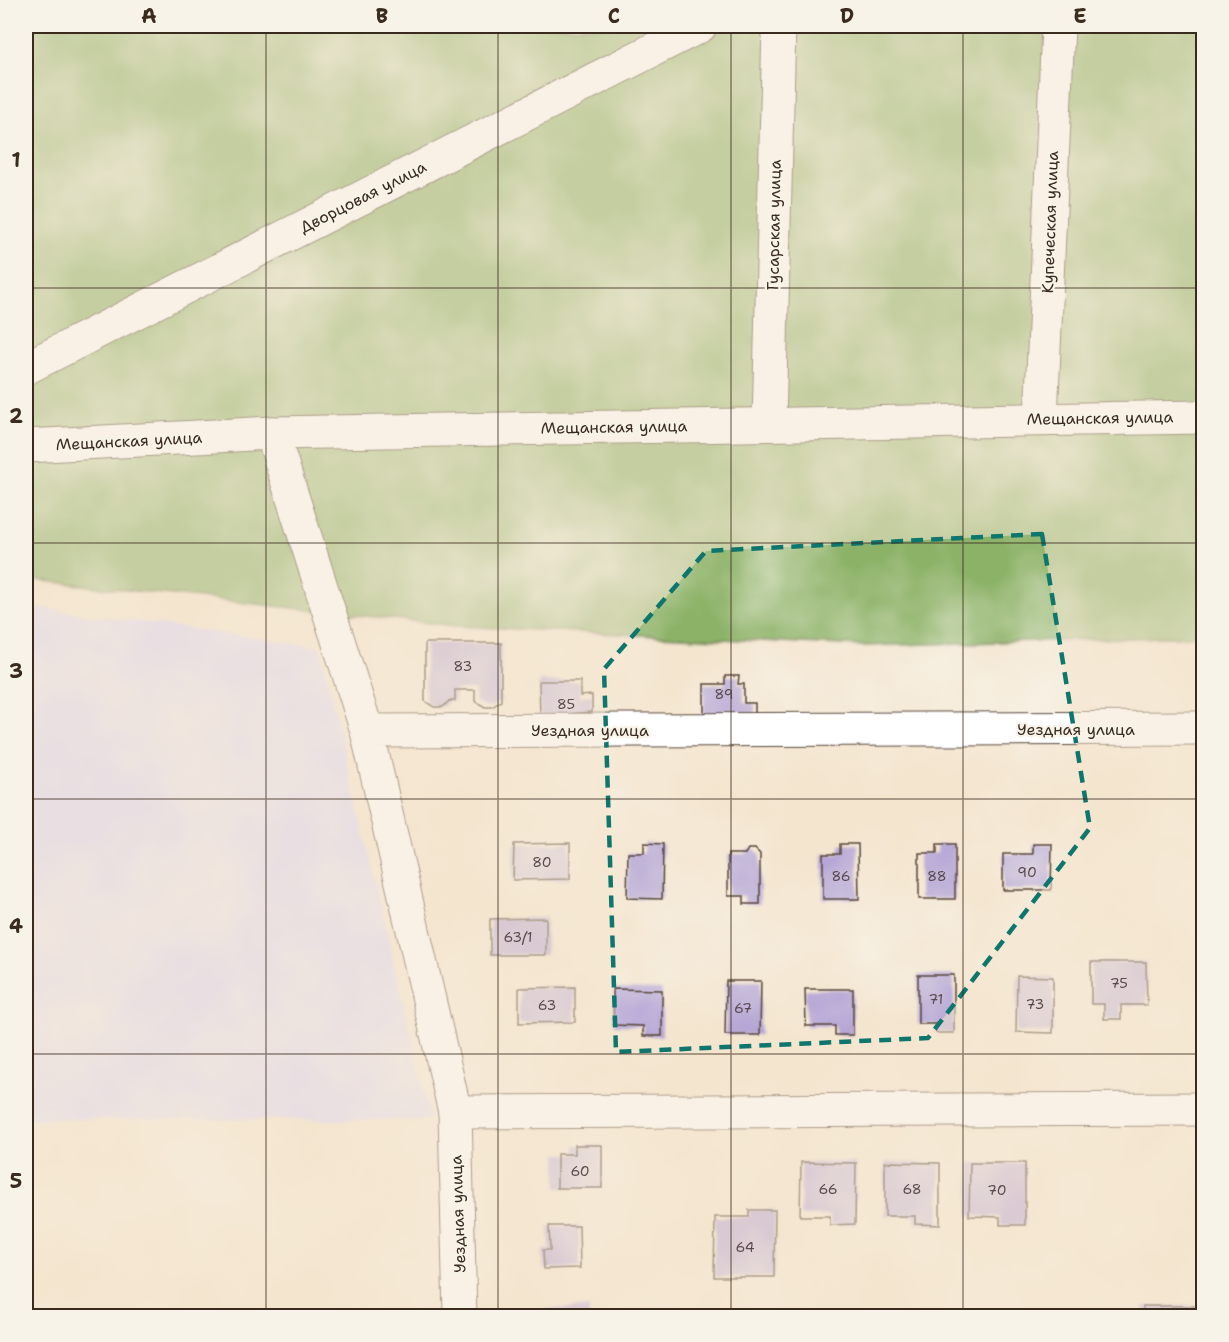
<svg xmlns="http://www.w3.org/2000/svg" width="1229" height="1342" font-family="'Shantell Sans',sans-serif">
	<rect width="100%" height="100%" fill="#f7f3e8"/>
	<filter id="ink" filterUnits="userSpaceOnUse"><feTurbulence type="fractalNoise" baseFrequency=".0167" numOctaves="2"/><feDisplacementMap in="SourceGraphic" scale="12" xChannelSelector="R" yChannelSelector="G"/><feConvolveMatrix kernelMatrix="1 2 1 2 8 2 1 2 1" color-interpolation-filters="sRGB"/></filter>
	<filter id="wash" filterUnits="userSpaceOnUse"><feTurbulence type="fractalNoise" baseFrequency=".008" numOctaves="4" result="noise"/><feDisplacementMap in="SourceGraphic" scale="24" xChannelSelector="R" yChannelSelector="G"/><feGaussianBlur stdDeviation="1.35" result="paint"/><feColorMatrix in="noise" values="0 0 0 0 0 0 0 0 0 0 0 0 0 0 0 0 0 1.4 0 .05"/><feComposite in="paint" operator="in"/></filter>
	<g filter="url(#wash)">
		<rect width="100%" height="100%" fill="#f4e5cf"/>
		<!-- built -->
		<polygon fill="#dcd6f6" points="26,606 320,647 431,1120 26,1119"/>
		<!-- forest -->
		<polygon fill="#8cb268" stroke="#646e43" stroke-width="1.5" points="26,26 1203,26 1203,636 863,646 457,626 26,579"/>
		<g id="blocks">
			<!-- building -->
			<g fill="#b5a6d6">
				<polygon points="425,643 501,643 501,701 492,707 485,707 475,701 475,690 455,690 455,701 449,701 443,707 434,707 425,701"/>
				<polygon points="725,676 739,676 738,684 744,684 744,703 755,703 755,721 704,720 704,684 725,684"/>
				<polygon points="539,681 580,681 580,696 592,695 592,712 540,716"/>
				<polygon points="570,843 570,879 513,880 514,844"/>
				<polygon points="644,843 663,844 662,899 627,898 628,853 644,853"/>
				<polygon points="840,844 858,844 859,899 823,899 823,854 840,854"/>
				<polygon points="937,844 955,844 955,899 919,899 919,853 937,853"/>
				<polygon points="1033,844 1052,844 1051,890 1003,890 1003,854 1033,854"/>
				<polygon points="748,849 755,849 760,854 760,904 744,904 744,896 728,896 728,854 745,854"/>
				<polygon points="546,918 546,955 490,955 490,919"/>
				<polygon points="1091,962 1146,962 1147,1005 1121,1005 1121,1019 1104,1019 1104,1004 1091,1004"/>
				<polygon points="918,975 954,975 954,1033 936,1033 936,1024 918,1024"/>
				<polygon points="1017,976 1053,977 1053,1033 1016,1032"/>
				<polygon points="726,981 761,981 760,1035 725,1035"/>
				<polygon points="575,987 575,1022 519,1023 519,988"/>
				<polygon points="613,989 662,990 662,1036 643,1036 643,1026 613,1025"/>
				<polygon points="805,989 853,989 853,1035 835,1035 835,1026 806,1026"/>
				<polygon points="575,1145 602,1145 602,1188 557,1188 557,1154 575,1154"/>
				<polygon points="801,1162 856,1163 855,1224 830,1225 830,1216 800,1216"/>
				<polygon points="885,1162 940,1163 940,1225 915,1224 915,1216 885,1216"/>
				<polygon points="970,1163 1025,1163 1025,1225 1000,1225 1000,1217 969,1216"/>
				<polygon points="749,1210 775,1210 774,1277 714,1277 715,1217 749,1217"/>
				<polygon points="549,1226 579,1226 580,1268 544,1269 543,1250 550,1250"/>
				<rect x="1143" y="1306" width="51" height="10"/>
				<polygon points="589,1308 589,1316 545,1316 545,1309"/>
			</g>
		</g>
	</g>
	<g filter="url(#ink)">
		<use href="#blocks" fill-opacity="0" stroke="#574639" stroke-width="1.5"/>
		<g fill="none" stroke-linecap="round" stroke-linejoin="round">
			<defs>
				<g id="minor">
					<polyline points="26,368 700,26"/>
					<polyline points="1041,419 1058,26"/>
					<polyline points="769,424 779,26"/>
					<polyline points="272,433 367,731"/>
					<polyline points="26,446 272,433 1204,417"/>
					<polyline points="455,1112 1204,1109"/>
					<polyline points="460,1316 455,1112 367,731 1204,728"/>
				</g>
			</defs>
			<!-- minor casing -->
			<use href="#minor" stroke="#574639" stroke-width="35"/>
			<!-- minor -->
			<use href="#minor" stroke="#fff" stroke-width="33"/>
		</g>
	</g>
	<!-- marked area -->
	<path d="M0 0H1229V1342H0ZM1042,534L1090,828L928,1038L616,1052L604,669L706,551Z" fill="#f4e5cf" fill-opacity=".55" fill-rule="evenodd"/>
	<path fill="none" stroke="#0f766e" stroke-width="4.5" stroke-dasharray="12 8" stroke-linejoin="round" d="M1042,534L1090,828L928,1038L616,1052L604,669L706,551Z"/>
	<!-- grid -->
	<path fill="none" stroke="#3b2a1e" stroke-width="1.5" stroke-opacity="0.55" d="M266,26V1316M498,26V1316M731,26V1316M963,26V1316M26,288H1204M26,543H1204M26,799H1204M26,1054H1204"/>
	<g text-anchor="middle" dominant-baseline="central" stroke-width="4.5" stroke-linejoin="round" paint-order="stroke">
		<!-- number labels -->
		<g font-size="14" fill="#5a494c">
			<text x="463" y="666">83</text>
			<text x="724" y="694">89</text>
			<text x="566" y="704">85</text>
			<text x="542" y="862">80</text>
			<text x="1027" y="872">90</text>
			<text x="841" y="876">86</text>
			<text x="937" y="876">88</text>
			<text x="518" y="937">63/1</text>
			<text x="1119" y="983">75</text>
			<text x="936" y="999">71</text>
			<text x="1035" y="1004">73</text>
			<text x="547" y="1005">63</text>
			<text x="743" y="1008">67</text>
			<text x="580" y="1171">60</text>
			<text x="828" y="1189">66</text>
			<text x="912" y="1189">68</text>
			<text x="997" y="1190">70</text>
			<text x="745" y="1247">64</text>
		</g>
		<!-- street labels -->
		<g font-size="16" fill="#3b2a1e" stroke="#f7f3e8">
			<text transform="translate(363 197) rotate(-27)">Дворцовая улица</text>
			<text transform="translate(1050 222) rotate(-88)">Купеческая улица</text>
			<text transform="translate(774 225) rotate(-89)">Гусарская улица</text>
			<text transform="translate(1100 418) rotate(-1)">Мещанская улица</text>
			<text transform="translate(614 427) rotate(-1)">Мещанская улица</text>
			<text transform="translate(129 441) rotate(-3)">Мещанская улица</text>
			<text x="1076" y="729">Уездная улица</text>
			<text x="590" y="730">Уездная улица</text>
			<text transform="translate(458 1214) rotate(-92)">Уездная улица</text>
		</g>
	</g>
	<!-- margin -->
	<rect width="1229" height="1342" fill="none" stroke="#f7f3e8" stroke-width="66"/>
	<rect x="33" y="33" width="1163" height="1276" fill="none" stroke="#3b2a1e" stroke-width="2"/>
	<g font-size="20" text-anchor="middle" font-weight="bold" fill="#3b2a1e">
		<text x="149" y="23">A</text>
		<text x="382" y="23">B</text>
		<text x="614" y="23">C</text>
		<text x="847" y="23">D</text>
		<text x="1080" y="23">E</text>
		<text x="16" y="167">1</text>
		<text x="16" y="423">2</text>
		<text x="16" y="678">3</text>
		<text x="16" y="933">4</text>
		<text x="16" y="1188">5</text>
	</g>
</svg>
